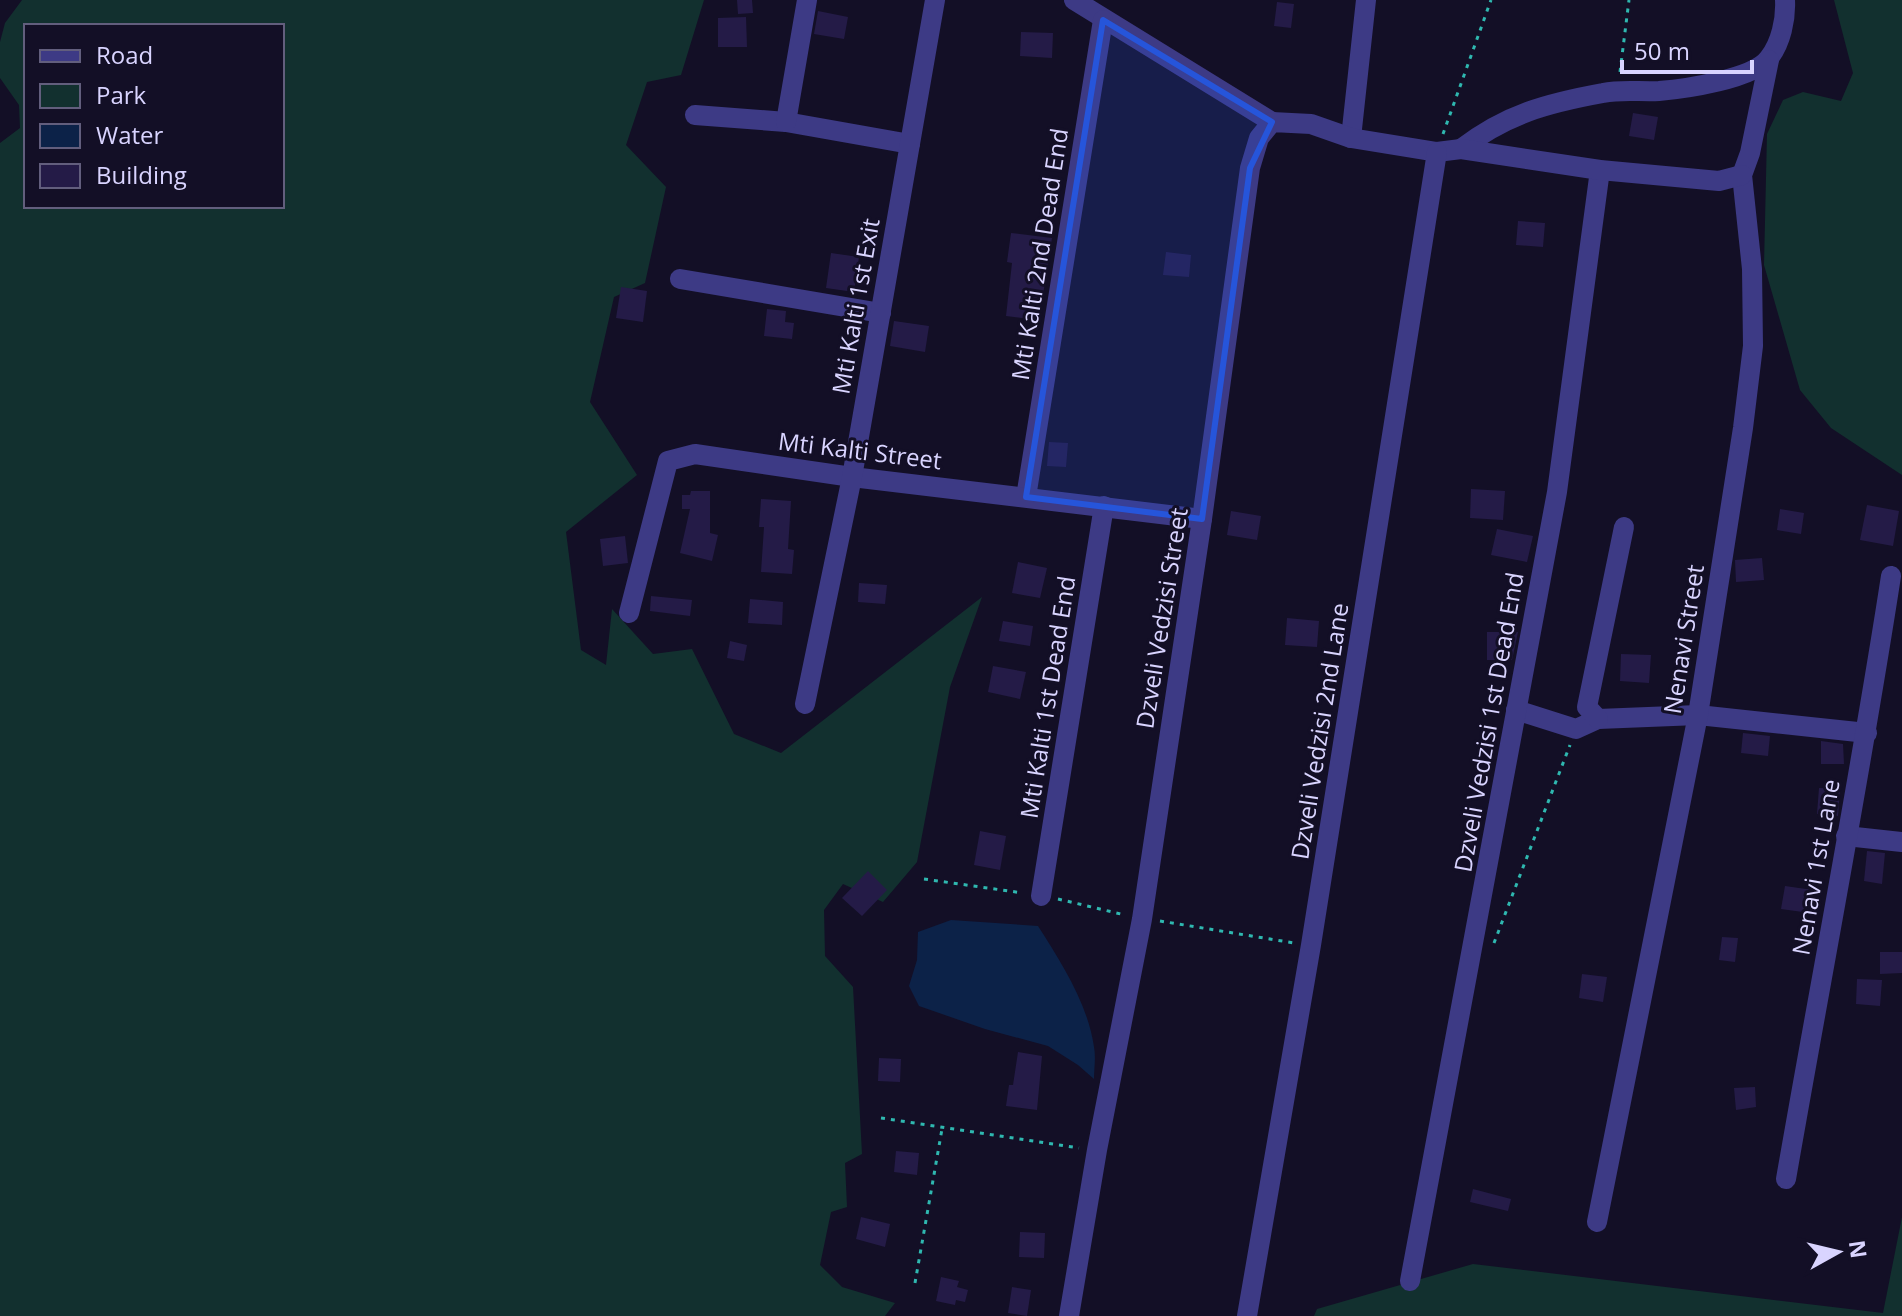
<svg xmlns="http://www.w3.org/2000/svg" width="1902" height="1316" font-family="'Open Sans',sans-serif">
	<rect width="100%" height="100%" fill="#130f26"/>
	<!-- green -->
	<g fill="#12302f" fill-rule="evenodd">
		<path d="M22,0H704L681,75L647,82L626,145L666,187L645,283L614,297L590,402L637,475L566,532L581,650L606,665L612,609L653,654L692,649L734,734L781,753L982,597L950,687L917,862L883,902L843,884L824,910L825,956L853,987L862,1154L845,1163L847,1207L831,1212L820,1265L842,1287L895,1303L885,1316H0V143L20,128L19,105L0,78V42L5,23ZM26,26H282V206H26Z"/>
		<polygon points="1834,0 1902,0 1902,475 1831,428 1800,390 1764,265 1767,134 1783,100 1803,92 1841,101 1853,73"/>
		<polygon points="1902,1217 1902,1316 1314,1316 1317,1309 1473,1264 1883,1313"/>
	</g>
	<!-- water -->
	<path fill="#0c2248" d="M951,920L1038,926C1061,962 1088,1004 1094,1047C1096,1057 1094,1069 1094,1079L1078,1065L1048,1046L985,1029L919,1006L909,986L917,960L918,932Z"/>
	<!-- building -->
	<g fill="#241b47">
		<polygon points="737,0 752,0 753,13 738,14"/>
		<polygon points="1277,2 1294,4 1291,28 1274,26"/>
		<polygon points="818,11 848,17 844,39 814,34"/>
		<polygon points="746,17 747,47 718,47 718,18"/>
		<polygon points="1021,32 1053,33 1052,58 1020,56"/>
		<polygon points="1633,113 1658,117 1654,140 1629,136"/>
		<polygon points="1518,221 1545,223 1543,247 1516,245"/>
		<polygon points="1011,233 1052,238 1039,320 1006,316 1012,263 1007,262"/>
		<polygon points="1166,252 1191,255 1189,277 1163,275"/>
		<polygon points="831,253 859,257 854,292 826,288"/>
		<polygon points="621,287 647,291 643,322 616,318"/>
		<polygon points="767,309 786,311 785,322 794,323 792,339 764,336"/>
		<polygon points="894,321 929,326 925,352 890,346"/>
		<polygon points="1049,442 1068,443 1066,467 1047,466"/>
		<polygon points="1471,489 1505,491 1503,520 1470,518"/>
		<polygon points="691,491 710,491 710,533 718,535 712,561 680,553 690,509 682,509 682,495 690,495"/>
		<polygon points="761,499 791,501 788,549 794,550 792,574 761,572 764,527 759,527"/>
		<polygon points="1867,505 1899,511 1893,546 1860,540"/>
		<polygon points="1780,509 1804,513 1801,534 1777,530"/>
		<polygon points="1231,511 1261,516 1257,540 1227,535"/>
		<polygon points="1497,529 1533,536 1527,562 1491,555"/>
		<polygon points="625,536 628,563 603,566 600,539"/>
		<polygon points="1762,558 1764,580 1736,582 1735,560"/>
		<polygon points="1018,562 1047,568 1040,598 1012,593"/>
		<polygon points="859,583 887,585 885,604 858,602"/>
		<polygon points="651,596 692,600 690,616 650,611"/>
		<polygon points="750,599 783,602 782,625 748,623"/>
		<polygon points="1287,618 1319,621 1317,647 1285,645"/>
		<polygon points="1003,621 1033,626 1030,646 999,641"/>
		<polygon points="1487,632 1518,632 1512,660 1487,660"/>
		<polygon points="730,641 747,645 744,661 727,658"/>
		<polygon points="1621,654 1651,655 1649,683 1620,681"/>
		<polygon points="993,666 1026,672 1020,699 988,692"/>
		<polygon points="1743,733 1770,736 1768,756 1741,753"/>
		<polygon points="1821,741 1843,744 1844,764 1821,764"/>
		<polygon points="1819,788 1840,789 1838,816 1817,814"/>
		<polygon points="980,831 1006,836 1000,870 974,865"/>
		<polygon points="1867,851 1885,853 1882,884 1864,881"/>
		<polygon points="868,871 887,890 862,916 842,898"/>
		<polygon points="1785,886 1813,890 1810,913 1781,909"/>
		<polygon points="1722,937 1738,938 1735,962 1719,960"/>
		<polygon points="1880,952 1902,952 1902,973 1880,974"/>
		<polygon points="1582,974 1607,977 1603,1002 1579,998"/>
		<polygon points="1857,979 1882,980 1880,1006 1856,1004"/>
		<polygon points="1018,1052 1042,1056 1037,1110 1006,1106 1009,1085 1013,1085"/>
		<polygon points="879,1058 901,1059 900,1082 878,1081"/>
		<polygon points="1755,1087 1756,1107 1736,1110 1734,1088"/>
		<polygon points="896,1151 919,1153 917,1175 894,1172"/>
		<polygon points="1473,1189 1511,1199 1508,1211 1470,1202"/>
		<polygon points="861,1217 890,1224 885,1247 856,1239"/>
		<polygon points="1020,1232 1045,1233 1044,1258 1019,1257"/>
		<polygon points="941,1277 959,1281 957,1287 968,1290 965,1302 956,1300 955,1305 936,1301"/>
		<polygon points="1012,1287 1031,1290 1027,1316 1008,1313"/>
	</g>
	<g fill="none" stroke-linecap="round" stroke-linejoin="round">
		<!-- path -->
		<g stroke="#2fb8b0" stroke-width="3" stroke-dasharray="4 6" stroke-linecap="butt">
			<polyline points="1620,72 1629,0"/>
			<polyline points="1443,134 1491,0"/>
			<polyline points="924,879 1023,893"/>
			<polyline points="1058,899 1125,915"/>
			<polyline points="1160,921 1294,943"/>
			<polyline points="1494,943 1570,745"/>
			<polyline points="881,1118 1079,1148"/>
			<polyline points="915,1283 942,1129"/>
		</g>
		<!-- minor -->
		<g stroke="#3d3a85" stroke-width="20">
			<polyline points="1074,0 1272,122"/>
			<polyline points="695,115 786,122 910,144"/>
			<polyline points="786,122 807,0"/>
			<polyline points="1351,138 1366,0"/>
			<path d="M1461,149C1506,114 1548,103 1603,93C1622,89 1640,92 1659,91C1684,89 1754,79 1769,58C1781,43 1786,19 1785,0"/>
			<polyline points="680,279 881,313"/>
			<polyline points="1026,497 1103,20"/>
			<polyline points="629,613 668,461 695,454 852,477 1202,519"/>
			<polyline points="805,704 852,477 935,0"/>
			<polyline points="1516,710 1576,729 1598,719 1698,715 1867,733"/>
			<polyline points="1598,719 1587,707 1624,527"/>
			<polyline points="1846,836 1902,842"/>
			<polyline points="1041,896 1104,506"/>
			<path d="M1786,1179C1821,978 1860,778 1891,576"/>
			<polyline points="1597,1222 1698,715 1743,428 1753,346 1752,269 1742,175 1750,153 1769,60"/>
			<polyline points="1410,1281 1557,492 1600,170"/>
			<polyline points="1069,1316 1097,1150 1142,919 1202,519 1250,168 1259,138 1272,122 1311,124 1351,138 1437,152 1461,149 1600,170 1719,181 1742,175"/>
			<polyline points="1247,1316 1311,945 1437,152"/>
		</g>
	</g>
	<!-- marked area -->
	<path fill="#2655da" fill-opacity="0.2" stroke="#2655da" stroke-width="6" stroke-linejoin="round" d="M1103,20L1272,122L1250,168L1202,519L1026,497Z"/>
	<g text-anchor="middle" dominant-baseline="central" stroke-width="6" stroke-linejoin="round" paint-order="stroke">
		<!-- street labels -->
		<g font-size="24" fill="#d9d4ff" stroke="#130f26">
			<text transform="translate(1039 254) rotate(-81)">Mti Kalti 2nd Dead End</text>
			<text transform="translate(855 306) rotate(-80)">Mti Kalti 1st Exit</text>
			<text transform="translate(860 450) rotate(7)">Mti Kalti Street</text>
			<text transform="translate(1161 618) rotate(-81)">Dzveli Vedzisi Street</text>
			<text transform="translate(1683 639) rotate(-81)">Nenavi Street</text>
			<text transform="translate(1047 697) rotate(-81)">Mti Kalti 1st Dead End</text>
			<text transform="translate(1488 722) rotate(-80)">Dzveli Vedzisi 1st Dead End</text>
			<text transform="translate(1319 731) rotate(-81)">Dzveli Vedzisi 2nd Lane</text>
			<text transform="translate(1815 867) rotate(-80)">Nenavi 1st Lane</text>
		</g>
	</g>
	<!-- legend -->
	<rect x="24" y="24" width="260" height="184" fill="#130f26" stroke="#625e7d" stroke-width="2"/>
	<rect x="40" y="50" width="40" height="12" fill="#3d3a85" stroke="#625e7d" stroke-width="2"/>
	<text x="96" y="64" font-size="24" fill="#d9d4ff">Road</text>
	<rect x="40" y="84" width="40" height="24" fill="#12302f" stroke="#625e7d" stroke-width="2"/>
	<text x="96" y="104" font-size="24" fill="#d9d4ff">Park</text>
	<rect x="40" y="124" width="40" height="24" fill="#0c2248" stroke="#625e7d" stroke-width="2"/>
	<text x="96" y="144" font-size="24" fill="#d9d4ff">Water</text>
	<rect x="40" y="164" width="40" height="24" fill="#241b47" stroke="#625e7d" stroke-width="2"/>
	<text x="96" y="184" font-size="24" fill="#d9d4ff">Building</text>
	<!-- north arrow -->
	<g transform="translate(1838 1252) rotate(82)" stroke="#130f26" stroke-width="6" paint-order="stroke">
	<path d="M0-6L14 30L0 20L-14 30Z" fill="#d9d4ff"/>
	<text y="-12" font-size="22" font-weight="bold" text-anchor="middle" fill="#d9d4ff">N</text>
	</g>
	<!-- scale -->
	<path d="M1622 60v12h130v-12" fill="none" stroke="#d9d4ff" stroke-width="4"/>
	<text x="1634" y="60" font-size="24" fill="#d9d4ff" stroke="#130f26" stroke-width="6" paint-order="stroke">50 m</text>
</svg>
